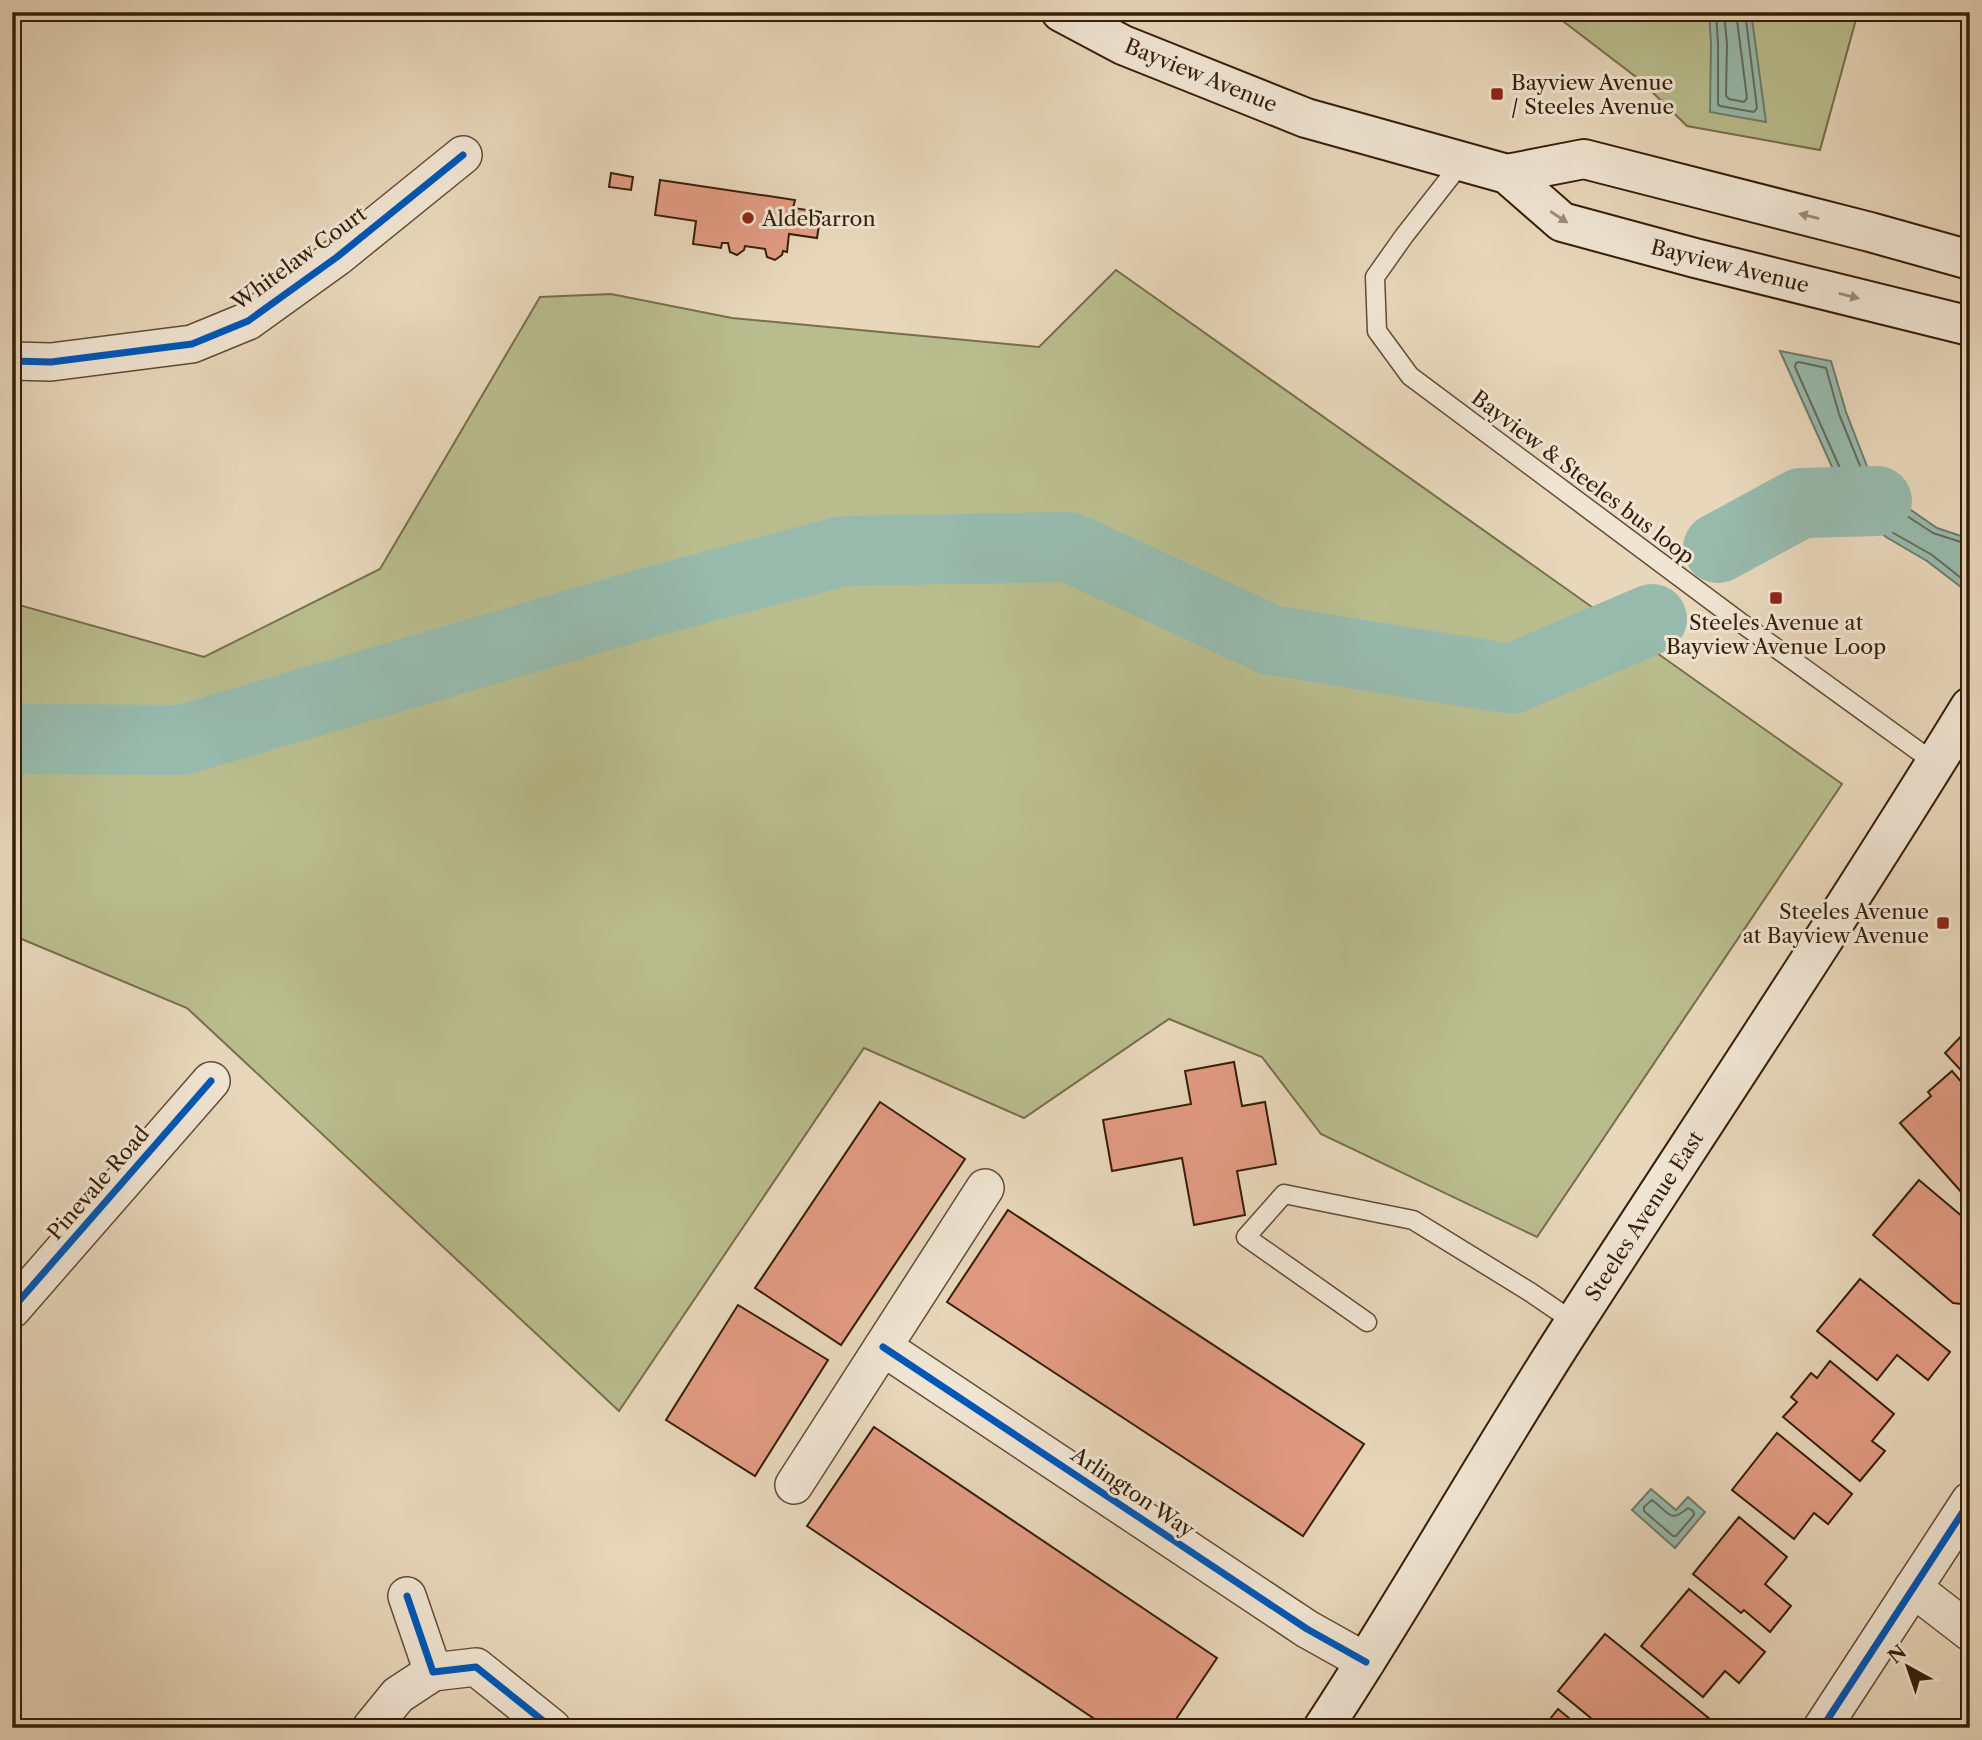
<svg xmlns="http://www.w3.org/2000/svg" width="1982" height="1740" font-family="'Libre Caslon Text',serif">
	<rect width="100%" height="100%" fill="#e8d7bb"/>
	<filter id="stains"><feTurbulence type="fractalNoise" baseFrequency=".00286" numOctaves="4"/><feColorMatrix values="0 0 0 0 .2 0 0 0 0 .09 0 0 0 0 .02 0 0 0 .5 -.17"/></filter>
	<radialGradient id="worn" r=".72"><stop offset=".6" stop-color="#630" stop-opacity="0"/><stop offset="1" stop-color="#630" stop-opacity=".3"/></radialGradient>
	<!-- green -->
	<g fill="#b9bd8e" stroke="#786e4b" stroke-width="2">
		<polygon points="1551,12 1858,12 1820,150 1687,126 1640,80"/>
		<polygon points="1116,270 1842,784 1537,1237 1321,1134 1262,1057 1169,1019 1024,1118 864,1048 619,1411 187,1008 12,935 12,603 204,657 380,569 540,297 611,294 732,318 1039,347"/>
	</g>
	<!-- water -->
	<g fill="#97baad" stroke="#707c6b" stroke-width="2">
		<polygon points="1709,12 1751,12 1766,122 1710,112 1711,44"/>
		<polygon points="1780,351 1831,361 1846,412 1870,474 1911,510 1937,528 1970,539 1970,594 1927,561 1886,537 1848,503 1837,489 1837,478"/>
		<polygon points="1651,1489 1676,1510 1688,1497 1705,1512 1675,1548 1632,1510"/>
	</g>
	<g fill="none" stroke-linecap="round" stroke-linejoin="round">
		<!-- shore -->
		<g stroke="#666c5a" stroke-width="2">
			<polyline points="1716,12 1718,44 1718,104 1720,106 1754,112 1757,108 1745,12"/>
			<polyline points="1724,12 1727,44 1726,96 1729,99 1744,102 1747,98 1736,12"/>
			<polyline points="1970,545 1933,533 1907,516 1865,478 1839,414 1826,368 1799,362 1796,363 1795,367 1843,475 1845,488 1853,498 1890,531 1932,555 1970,585"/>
			<path d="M1652,1500C1669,1512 1669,1524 1688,1508L1693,1511L1694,1515L1676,1536H1673L1644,1511V1507Z"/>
		</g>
		<!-- river -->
		<g stroke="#97baad" stroke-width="70">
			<polyline points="1718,548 1801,503 1877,501"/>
			<polyline points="12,739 182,740 650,602 843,551 1069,547 1271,640 1511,679 1652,619"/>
		</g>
	</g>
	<!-- building -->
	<g fill="#e29b83" stroke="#361e08" stroke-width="2">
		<polygon points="611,173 633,177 631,190 609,187"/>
		<polygon points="660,180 795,200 793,208 821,212 817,238 789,234 787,252 783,251 782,255 775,260 767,257 765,249 745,246 744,250 737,255 730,252 728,243 722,243 721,248 693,244 696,221 655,215"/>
		<polygon points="1970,1027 1970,1080 1945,1053"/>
		<polygon points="1234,1062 1242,1106 1265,1102 1276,1164 1237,1171 1245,1215 1194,1225 1182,1158 1112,1171 1103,1120 1191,1104 1185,1071"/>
		<polygon points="1952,1071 1970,1092 1970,1202 1900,1123 1931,1096 1928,1092"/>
		<polygon points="880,1102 965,1159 841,1345 755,1288"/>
		<polygon points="1919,1180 1970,1223 1970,1305 1953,1303 1873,1235"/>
		<polygon points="1008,1210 1364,1444 1303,1536 947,1302"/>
		<polygon points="1860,1279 1950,1352 1928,1380 1897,1355 1877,1380 1817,1331"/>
		<polygon points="738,1305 828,1360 755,1476 666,1420"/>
		<polygon points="1830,1361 1894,1414 1872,1441 1885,1451 1860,1481 1783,1417 1797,1402 1791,1397 1811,1373 1817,1378"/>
		<polygon points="874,1427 1217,1658 1170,1728 1108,1728 807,1526"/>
		<polygon points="1777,1433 1852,1494 1828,1524 1814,1513 1794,1539 1732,1490"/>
		<polygon points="1739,1517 1787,1557 1765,1584 1791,1606 1770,1632 1744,1610 1741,1613 1693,1574"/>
		<polygon points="1689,1589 1765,1652 1739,1683 1725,1671 1703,1697 1641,1646"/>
		<polygon points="1605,1634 1716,1724 1713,1728 1603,1728 1558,1691"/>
		<polygon points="1558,1709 1581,1728 1543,1728"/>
	</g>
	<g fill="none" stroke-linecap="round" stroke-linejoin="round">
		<defs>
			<g id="lane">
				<polyline points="1462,162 1404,236 1375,277 1377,331 1410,376 1740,622 1935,763"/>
				<polyline points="1367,1322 1246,1237 1284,1194 1413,1220 1530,1292 1574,1322"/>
			</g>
			<g id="street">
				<polyline points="12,361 51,362 192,344 248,321 337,257 463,155"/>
				<polyline points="12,1309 211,1081"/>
				<polyline points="883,1347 1307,1629 1366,1662"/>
				<polyline points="794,1485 985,1188"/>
				<polyline points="1913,1588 1970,1632"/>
				<polyline points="407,1596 433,1672 476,1667 552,1728"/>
				<polyline points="371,1728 398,1695 433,1672"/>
				<polyline points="1822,1728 1970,1501"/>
			</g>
			<g id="secondary">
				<polyline points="1061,12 1123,45 1306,118 1507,174 1562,222 1695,258 1970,326"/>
				<polyline points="1507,174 1584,159 1870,232 1970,260"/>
				<path d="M1323,1728C1411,1594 1489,1454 1576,1320C1708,1116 1843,914 1970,707"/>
			</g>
		</defs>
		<!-- lane casing -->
		<use href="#lane" stroke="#624c35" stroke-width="21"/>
		<!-- street casing -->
		<use href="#street" stroke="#624c35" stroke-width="40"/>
		<!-- secondary casing -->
		<use href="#secondary" stroke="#361e08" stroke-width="42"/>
		<!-- lane -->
		<use href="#lane" stroke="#f0e5d3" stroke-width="18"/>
		<!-- street -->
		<use href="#street" stroke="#f0e5d3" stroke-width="37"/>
		<!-- secondary -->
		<use href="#secondary" stroke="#f0e5d3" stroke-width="38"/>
		<defs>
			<g id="cycleway">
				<polyline points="12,361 51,362 192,344 248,321 337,257 463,155"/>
				<polyline points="12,1309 211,1081"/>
				<polyline points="883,1347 1307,1629 1366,1662"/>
				<polyline points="407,1596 433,1672 476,1667 552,1728"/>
				<polyline points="1822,1728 1970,1501"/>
			</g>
		</defs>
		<!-- cycleway casing -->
		<use href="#cycleway" stroke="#f0e5d3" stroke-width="11"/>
		<!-- cycleway -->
		<use href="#cycleway" stroke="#0057b8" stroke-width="7"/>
	</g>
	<!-- one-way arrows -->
	<defs><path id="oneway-solid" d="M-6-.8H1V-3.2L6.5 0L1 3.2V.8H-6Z" transform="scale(1.75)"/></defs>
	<g fill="#9c8b78">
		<use href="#oneway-solid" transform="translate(1809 216) rotate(-166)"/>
		<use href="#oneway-solid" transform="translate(1559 217) rotate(33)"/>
		<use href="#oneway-solid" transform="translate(1849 296) rotate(14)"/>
	</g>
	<!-- markers -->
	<g fill="#8f2418" stroke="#f0e5d3" stroke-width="2.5">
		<rect x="1490" y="87" width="14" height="14" rx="3.5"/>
		<circle cx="748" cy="218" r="7"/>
		<rect x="1769" y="591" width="14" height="14" rx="3.5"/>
		<rect x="1936" y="916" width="14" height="14" rx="3.5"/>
	</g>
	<g text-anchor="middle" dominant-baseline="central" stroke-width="6" stroke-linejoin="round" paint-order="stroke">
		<!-- street labels -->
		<g font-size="21" fill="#361e08" stroke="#f0e5d3">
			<text transform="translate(1201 75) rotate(22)">Bayview Avenue</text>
			<text transform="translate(299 258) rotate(-36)">Whitelaw Court</text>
			<text transform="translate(1730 266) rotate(14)">Bayview Avenue</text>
			<text transform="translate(1583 477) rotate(37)">Bayview &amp; Steeles bus loop</text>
			<text transform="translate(98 1183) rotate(-49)">Pinevale Road</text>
			<text transform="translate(1644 1216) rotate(-57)">Steeles Avenue East</text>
			<text transform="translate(1133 1492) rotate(34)">Arlington Way</text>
		</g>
		<!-- poi labels -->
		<g font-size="21" fill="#361e08" stroke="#f0e5d3" text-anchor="start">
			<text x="1511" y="82">Bayview Avenue<tspan x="1511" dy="24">/ Steeles Avenue</tspan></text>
			<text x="762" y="218">Aldebarron</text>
			<text x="1776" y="622" text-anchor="middle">Steeles Avenue at<tspan x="1776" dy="24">Bayview Avenue Loop</tspan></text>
			<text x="1929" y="911" text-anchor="end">Steeles Avenue<tspan x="1929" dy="24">at Bayview Avenue</tspan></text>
		</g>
	</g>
	<!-- margin -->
	<rect width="1982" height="1740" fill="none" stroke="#e8d7bb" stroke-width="42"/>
	<rect x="14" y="14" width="1954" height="1712" fill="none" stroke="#361e08" stroke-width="3.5"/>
	<rect x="21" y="21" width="1940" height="1698" fill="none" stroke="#361e08" stroke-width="2"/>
	<!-- north arrow -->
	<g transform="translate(1908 1667) rotate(320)" stroke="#f0e5d3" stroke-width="5" paint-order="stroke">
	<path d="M0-5L12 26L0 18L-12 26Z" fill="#361e08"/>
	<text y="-10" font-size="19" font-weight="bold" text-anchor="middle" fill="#361e08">N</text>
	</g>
	<rect width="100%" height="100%" filter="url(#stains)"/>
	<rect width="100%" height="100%" fill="url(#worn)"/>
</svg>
